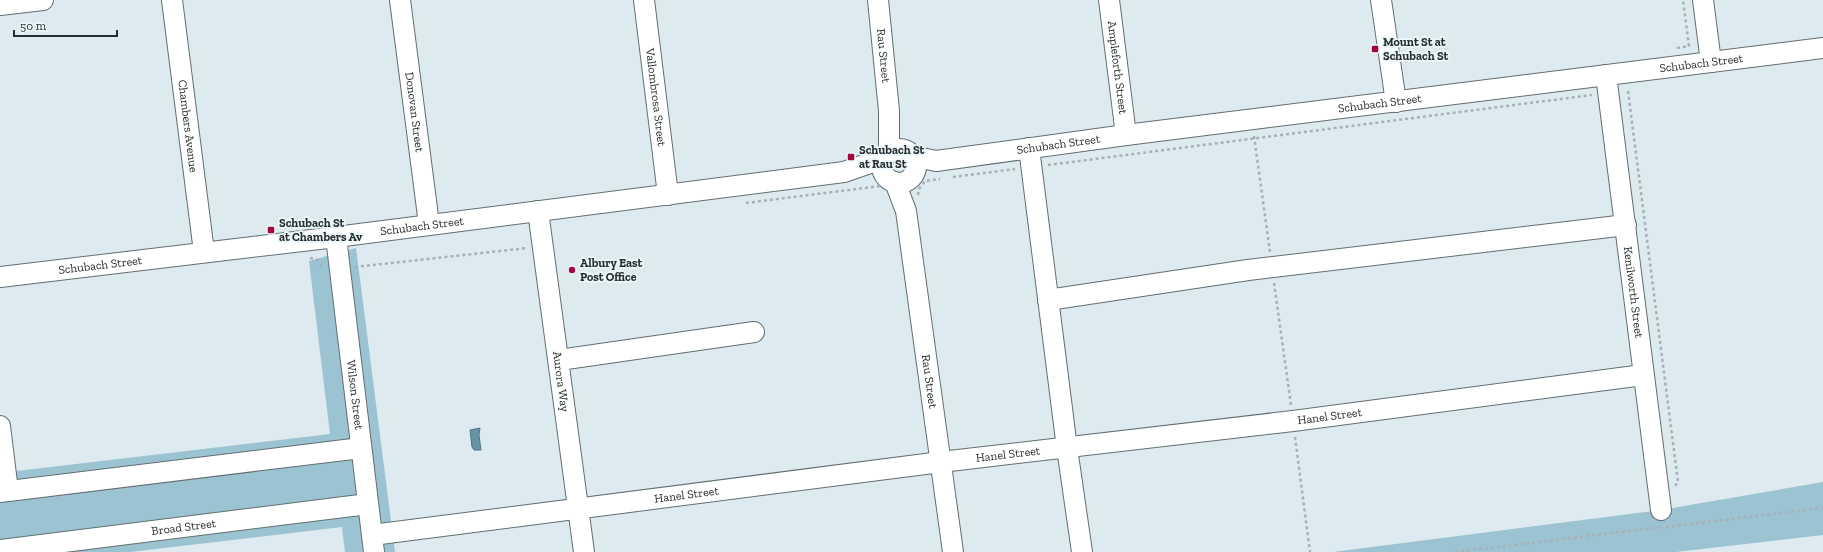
<svg xmlns="http://www.w3.org/2000/svg" width="1823" height="552" font-family="'Zilla Slab',serif">
	<rect width="100%" height="100%" fill="#ddeaef"/>
	<!-- green -->
	<g fill="#9bc3d1">
		<polygon points="356,248 395,552 345,552 342,527 130,552 0,552 0,473 330,434 309,261"/>
		<polygon points="1823,482 1823,535 1676,552 1333,552 1661,510"/>
	</g>
	<!-- water -->
	<polygon fill="#6594a4" stroke="#537581" points="480,428 479,435 481,450 474,450 472,447 470,430"/>
	<g fill="none" stroke-linecap="round" stroke-linejoin="round">
		<defs>
			<g id="minor">
				<path id="s1" d="M172,0L204,252"/>
				<path id="s2" d="M400,0L429,224"/>
				<path id="s3" d="M644,0L668,195"/>
				<path id="s4" d="M878,0L889,111V152"/>
				<path id="s5" d="M1109,0L1126,135"/>
				<polyline points="1381,0 1396,102"/>
				<polyline points="1703,0 1711,62"/>
				<polyline points="0,5 43,0"/>
				<path id="s6" d="M1606,75L1661,510"/>
				<polyline points="1029,148 1067,448 1082,552"/>
				<circle cx="899" cy="166" r="17"/>
				<path id="s7" d="M912,156L936,161L1126,135L1823,48"/>
				<path id="s8" d="M895,182L906,211L953,552"/>
				<path id="s9" d="M538,211L584,552"/>
				<path id="s10" d="M336,237L374,552"/>
				<path id="s11" d="M0,277L336,237L844,172L884,158"/>
				<polyline points="1048,300 1248,270 1626,225"/>
				<polyline points="559,360 754,332"/>
				<polyline points="0,426 8,491"/>
				<polyline points="0,492 361,448"/>
				<path id="s12" d="M372,535L941,462L1293,421L1643,375"/>
				<path id="s13" d="M0,550L368,504"/>
			</g>
		</defs>
		<!-- minor casing -->
		<use href="#minor" stroke="#636e72" stroke-width="22"/>
		<!-- path -->
		<g stroke="#a7b1b5" stroke-width="2.5" stroke-dasharray="3 3" stroke-linecap="butt">
			<polyline points="1677,48 1689,46 1683,0"/>
			<polyline points="1628,91 1678,482 1675,486"/>
			<polyline points="1254,136 1270,252"/>
			<polyline points="1048,165 1592,95"/>
			<polyline points="953,177 1015,169"/>
			<polyline points="918,195 919,189 925,181 940,179"/>
			<polyline points="746,203 880,186"/>
			<polyline points="310,258 317,260 323,268"/>
			<polyline points="355,267 527,248"/>
			<polyline points="1274,283 1291,405"/>
			<polyline points="1295,437 1310,552"/>
			<polyline points="1666,527 1823,508"/>
			<polyline points="1455,552 1661,527"/>
		</g>
		<!-- minor -->
		<use href="#minor" stroke="#fff" stroke-width="20"/>
	</g>
	<!-- markers -->
	<g fill="#a3063d" stroke="#eaf8fc" stroke-width="1.5">
		<rect x="1371" y="45" width="8" height="8" rx="2"/>
		<rect x="847" y="153" width="8" height="8" rx="2"/>
		<rect x="267" y="226" width="8" height="8" rx="2"/>
		<circle cx="572" cy="270" r="4"/>
	</g>
	<g text-anchor="middle" dominant-baseline="central" stroke-width="3.5" stroke-linejoin="round" paint-order="stroke">
		<!-- poi labels -->
		<g font-size="12" font-weight="bold" fill="#282d2f" stroke="#eaf8fc" text-anchor="start">
			<text x="1383" y="42">Mount St at<tspan x="1383" dy="14">Schubach St</tspan></text>
			<text x="859" y="150">Schubach St<tspan x="859" dy="14">at Rau St</tspan></text>
			<text x="279" y="223">Schubach St<tspan x="279" dy="14">at Chambers Av</tspan></text>
			<text x="580" y="263">Albury East<tspan x="580" dy="14">Post Office</tspan></text>
		</g>
		<!-- street labels -->
		<g font-size="12" fill="#282d2f" stroke="#eaf8fc">
			<text stroke="none"><textPath href="#s4" startOffset="56">Rau Street</textPath></text>
			<text stroke="none"><textPath href="#s7" startOffset="796">Schubach Street</textPath></text>
			<text stroke="none"><textPath href="#s5" startOffset="68">Ampleforth Street</textPath></text>
			<text stroke="none"><textPath href="#s3" startOffset="98">Vallombrosa Street</textPath></text>
			<text stroke="none"><textPath href="#s7" startOffset="472">Schubach Street</textPath></text>
			<text stroke="none"><textPath href="#s2" startOffset="113">Donovan Street</textPath></text>
			<text stroke="none"><textPath href="#s1" startOffset="127">Chambers Avenue</textPath></text>
			<text stroke="none"><textPath href="#s7" startOffset="148">Schubach Street</textPath></text>
			<text stroke="none"><textPath href="#s11" startOffset="425">Schubach Street</textPath></text>
			<text stroke="none"><textPath href="#s11" startOffset="101">Schubach Street</textPath></text>
			<text stroke="none"><textPath href="#s6" startOffset="219">Kenilworth Street</textPath></text>
			<text stroke="none"><textPath href="#s9" startOffset="172">Aurora Way</textPath></text>
			<text stroke="none"><textPath href="#s8" startOffset="203">Rau Street</textPath></text>
			<text stroke="none"><textPath href="#s10" startOffset="159">Wilson Street</textPath></text>
			<text stroke="none"><textPath href="#s12" startOffset="965">Hanel Street</textPath></text>
			<text stroke="none"><textPath href="#s12" startOffset="641">Hanel Street</textPath></text>
			<text stroke="none"><textPath href="#s12" startOffset="317">Hanel Street</textPath></text>
			<text stroke="none"><textPath href="#s13" startOffset="185">Broad Street</textPath></text>
		</g>
	</g>
	<!-- scale -->
	<path d="M14 30v6h103v-6" fill="none" stroke="#282d2f" stroke-width="2"/>
	<text x="20" y="30" font-size="12" fill="#282d2f" stroke="#eaf8fc" stroke-width="3" paint-order="stroke">50 m</text>
</svg>
